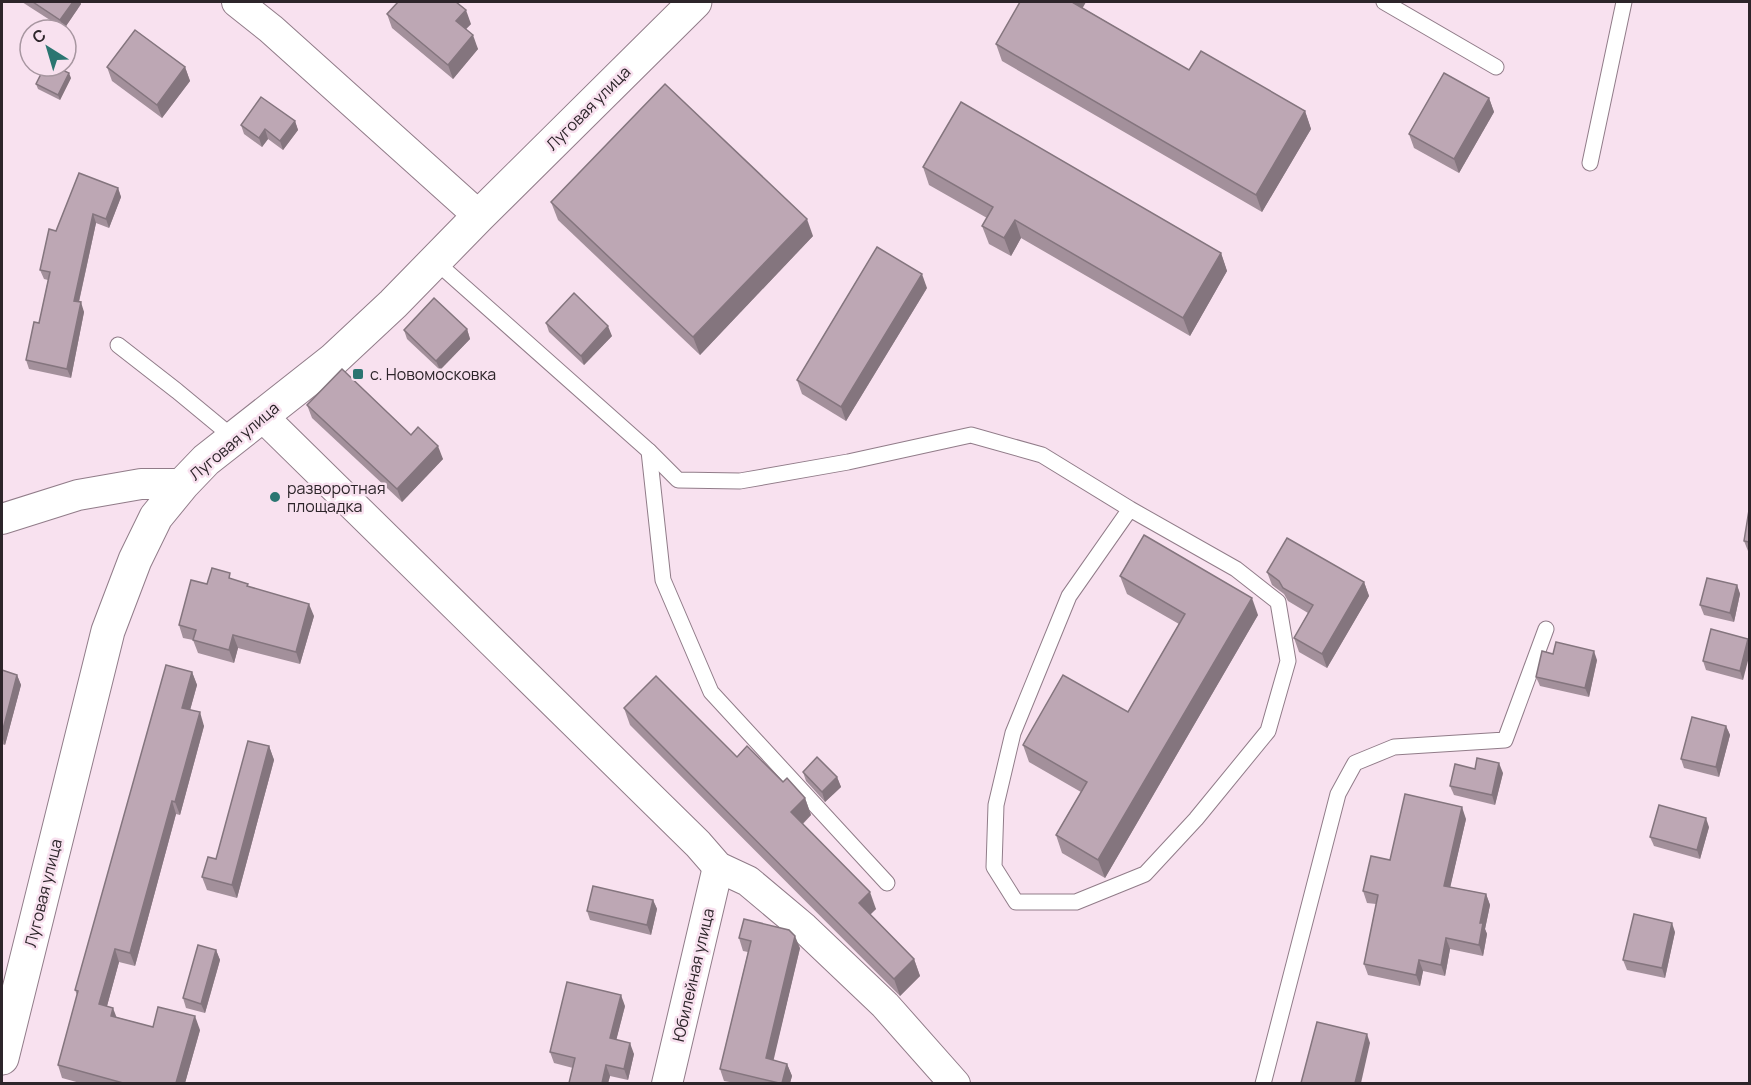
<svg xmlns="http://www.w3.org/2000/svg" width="1751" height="1085" font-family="Manrope,sans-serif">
	<rect width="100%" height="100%" fill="#f8e1ef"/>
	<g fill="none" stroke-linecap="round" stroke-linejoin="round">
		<defs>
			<g id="service">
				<polyline points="1384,2 1496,67"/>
				<polyline points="1590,163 1624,2"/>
				<polyline points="435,261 649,451 678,480 740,481 848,462 971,435 1042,455 1130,509 1236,569 1278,602 1288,661 1268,731 1196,819 1145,874 1076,902 1016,902 994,867 996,805 1013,733 1069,596 1130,509"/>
				<polyline points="118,345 177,391 235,439"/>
				<polyline points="649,451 663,580 711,692 887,883"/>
				<polyline points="1263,1084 1338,794 1355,763 1394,747 1505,740 1546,629"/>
			</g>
			<g id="minor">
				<polyline points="237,2 271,29 479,216"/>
				<polyline points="262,416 698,844 718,867 748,881 804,928 885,1005 955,1084"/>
				<polyline points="2,519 78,495 141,484 183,484"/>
				<polyline points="667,1084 718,867"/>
			</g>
			<polyline id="tertiary" points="2,1058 108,631 135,560 156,517 183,484 206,460 333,360 393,304 479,216 695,2"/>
		</defs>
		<!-- service casing -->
		<use href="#service" stroke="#917c89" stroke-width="17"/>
		<!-- minor casing -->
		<use href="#minor" stroke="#917c89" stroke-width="32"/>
		<!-- tertiary casing -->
		<use href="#tertiary" stroke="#917c89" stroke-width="35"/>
		<!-- service -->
		<use href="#service" stroke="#fff" stroke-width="15"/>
		<!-- minor -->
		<use href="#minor" stroke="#fff" stroke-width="30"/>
		<!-- tertiary -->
		<use href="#tertiary" stroke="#fff" stroke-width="33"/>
	</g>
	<!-- wall -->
	<g fill="#a3909b">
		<polygon points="22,2 80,2 81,4 64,29"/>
		<polygon points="1083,8 1189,70 1305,111 1311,129 1262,212 1002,61 996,44"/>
		<polygon points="387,14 471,24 466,29 478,49 453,79 392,28"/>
		<polygon points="107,67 185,67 190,81 162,118 112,81"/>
		<polygon points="71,78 60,100 38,89 36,84"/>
		<polygon points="1489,98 1494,112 1459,173 1414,148 1409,134"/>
		<polygon points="295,121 298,130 283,150 268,139 262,147 244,134 241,125"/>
		<polygon points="923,167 1221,253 1227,271 1190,336 1021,238 1011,256 989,244 982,226 987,218 929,185"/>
		<polygon points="118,188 121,197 109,228 96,223 79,302 84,312 71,378 29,369 26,360 39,323 48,280 44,279 40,270 56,231"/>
		<polygon points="551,202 813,236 700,355 558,220"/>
		<polygon points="927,288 846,421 802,394 797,380"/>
		<polygon points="546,323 612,336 584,365 549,332"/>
		<polygon points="467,329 470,339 440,370 407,339 404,330"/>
		<polygon points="307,405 411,435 443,459 402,502 312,418"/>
		<polygon points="1749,510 1749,551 1748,551 1744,541"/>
		<polygon points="1267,572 1364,582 1369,596 1327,668 1299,652 1294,638 1308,613 1288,601 1284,594 1272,585"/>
		<polygon points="1120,576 1258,615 1105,878 1062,853 1056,835 1081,792 1029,762 1023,745 1128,712 1179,624 1127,594"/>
		<polygon points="233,580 314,616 300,664 238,648 234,663 198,653 193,640 183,638 179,625 207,584"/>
		<polygon points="1737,585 1740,594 1734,622 1704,615 1700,605"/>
		<polygon points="1748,639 1743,680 1706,670 1703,661"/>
		<polygon points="1597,660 1589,697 1540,686 1536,677"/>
		<polygon points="2,670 17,675 21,685 5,745 2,744"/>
		<polygon points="192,672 197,685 190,710 204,726 180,815 176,814 135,966 119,962 107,1006 116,1017 153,1027 200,1030 185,1083 80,1083 62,1078 58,1065 77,995 75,990"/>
		<polygon points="624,708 737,757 783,782 805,798 811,815 803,824 876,909 870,914 914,959 920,976 900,996 630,725"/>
		<polygon points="1726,726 1730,735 1719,777 1684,768 1681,759"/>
		<polygon points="269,746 274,760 237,898 207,890 202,877 216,859"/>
		<polygon points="1475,769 1503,773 1495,805 1454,795 1450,786"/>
		<polygon points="803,772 837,777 841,787 825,802 806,781"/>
		<polygon points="1466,819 1450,887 1486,894 1490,905 1485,929 1487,934 1483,956 1450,949 1445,976 1423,971 1420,986 1368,975 1364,964 1376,904 1367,903 1363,891 1390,860"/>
		<polygon points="1709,827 1700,859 1654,846 1650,837"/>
		<polygon points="653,900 657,909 651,935 590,920 587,911"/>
		<polygon points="1675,932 1665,978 1627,970 1623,960"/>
		<polygon points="739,938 800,948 773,1060 787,1064 792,1076 790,1083 735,1083 724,1081 720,1069 748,952 743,951"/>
		<polygon points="216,950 220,960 205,1013 186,1008 183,998"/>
		<polygon points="625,1006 616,1040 634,1054 628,1080 610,1076 608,1083 569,1083 573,1068 554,1063 550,1052"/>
	</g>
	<!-- shaded-wall -->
	<g fill="#84757e">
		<polygon points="73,2 80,2 81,4 64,29 60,20"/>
		<polygon points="1070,2 1086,2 1077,18"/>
		<polygon points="466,10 471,24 461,34 456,21"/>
		<polygon points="473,35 478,49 453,79 448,65"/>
		<polygon points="185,67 190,81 162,118 157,105"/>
		<polygon points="69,73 71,78 60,100 58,95"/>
		<polygon points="1489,98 1494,112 1459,173 1454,159"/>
		<polygon points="1305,111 1311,129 1262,212 1256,195"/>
		<polygon points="295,121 298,130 283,150 280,141"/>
		<polygon points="265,129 268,139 262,147 259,138"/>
		<polygon points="118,188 121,197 109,228 106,219"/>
		<polygon points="93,214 96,223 77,310 74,301"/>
		<polygon points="807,219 813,236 700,355 693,337"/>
		<polygon points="1015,220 1021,238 1011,256 1004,238"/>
		<polygon points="1221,253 1227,271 1190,336 1183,318"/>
		<polygon points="922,274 927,288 846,421 841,407"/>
		<polygon points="81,302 84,312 71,378 67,369"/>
		<polygon points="608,326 612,336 584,365 581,356"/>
		<polygon points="467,329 470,339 440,370 436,361"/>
		<polygon points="438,446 443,459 402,502 397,489"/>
		<polygon points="1364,582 1369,596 1327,668 1322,654"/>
		<polygon points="1737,585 1740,594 1734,622 1730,613"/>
		<polygon points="1252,598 1258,615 1105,878 1098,860"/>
		<polygon points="309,604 314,616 300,664 296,652"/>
		<polygon points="233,635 238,648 234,663 229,650"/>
		<polygon points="1748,639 1749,642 1749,657 1743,680 1740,671"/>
		<polygon points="1594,651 1597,660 1589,697 1585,688"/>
		<polygon points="192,672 197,685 187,721 182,708"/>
		<polygon points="17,675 21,685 5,745 2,736 2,733"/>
		<polygon points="200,712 204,726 180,815 175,802"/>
		<polygon points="1726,726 1730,735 1719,777 1716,767"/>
		<polygon points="269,746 274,760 237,898 232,885"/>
		<polygon points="1499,763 1503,773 1495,805 1492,795"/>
		<polygon points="837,777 841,787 825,802 822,792"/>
		<polygon points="805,798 811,815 797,829 791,812"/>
		<polygon points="172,801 176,814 135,966 130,953"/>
		<polygon points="1462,807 1466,819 1448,897 1444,886"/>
		<polygon points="1706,818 1709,827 1700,859 1697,850"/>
		<polygon points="870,892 876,909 865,920 859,903"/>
		<polygon points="1486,894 1490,905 1485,929 1487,934 1483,956 1479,945 1480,923"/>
		<polygon points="653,900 657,909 651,935 647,925"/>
		<polygon points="1672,923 1675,932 1665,978 1662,968"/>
		<polygon points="795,936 800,948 771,1071 766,1058"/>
		<polygon points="1446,938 1450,949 1445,976 1441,965"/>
		<polygon points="115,949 119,962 104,1017 99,1004"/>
		<polygon points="216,950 220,960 205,1013 201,1004"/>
		<polygon points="914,959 920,976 900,996 894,979"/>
		<polygon points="1419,960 1423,971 1420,986 1416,975"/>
		<polygon points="621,995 625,1006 614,1049 610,1038"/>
		<polygon points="113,1008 118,1021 111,1016"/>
		<polygon points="195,1016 200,1030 185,1083 176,1083"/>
		<polygon points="1367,1034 1370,1043 1361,1083 1355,1083"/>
		<polygon points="630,1043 634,1054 628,1080 624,1069"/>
		<polygon points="787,1064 792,1076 790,1083 782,1083"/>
		<polygon points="606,1065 610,1076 608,1083 602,1083"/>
	</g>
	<!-- building -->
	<g fill="#bda7b4" stroke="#84757e" stroke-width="1.5">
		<polygon points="33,2 73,2 60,20"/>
		<polygon points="398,2 456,2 466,10 456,21 473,35 448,65 387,14"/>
		<polygon points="1020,2 1072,2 1189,70 1201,51 1305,111 1256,195 996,44"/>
		<polygon points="135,30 185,67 157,105 107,67"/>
		<polygon points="45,66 54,66 69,73 58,95 36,84"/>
		<polygon points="1444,73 1489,98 1454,159 1409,134"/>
		<polygon points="665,84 807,219 693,337 551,202"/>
		<polygon points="261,97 295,121 280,141 265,129 259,138 241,125"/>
		<polygon points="961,102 1221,253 1183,318 1015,220 1004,238 982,226 993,207 923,167"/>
		<polygon points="79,173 118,188 106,219 93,214 74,301 81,302 67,369 26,360 34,322 39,323 50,272 40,270 49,229 56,231"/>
		<polygon points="877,247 922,274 841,407 797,380"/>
		<polygon points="574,293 608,326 581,356 546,323"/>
		<polygon points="434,298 467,329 436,361 404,330"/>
		<polygon points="342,369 411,435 418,427 438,446 397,489 307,405"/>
		<polygon points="1749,510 1749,542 1744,541"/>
		<polygon points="1144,535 1252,598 1098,860 1056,835 1087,782 1023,745 1063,675 1128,712 1185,614 1120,576"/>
		<polygon points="1287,538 1364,582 1322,654 1294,638 1313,605 1283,588 1279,581 1267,572"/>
		<polygon points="212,568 230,573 229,578 248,584 247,586 309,604 296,652 233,635 229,650 193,640 196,630 179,625 191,580 207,584"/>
		<polygon points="1707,578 1737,585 1730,613 1700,605"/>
		<polygon points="1711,629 1748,639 1740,671 1703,661"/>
		<polygon points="1556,642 1594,651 1585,688 1536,677 1542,651 1553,654"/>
		<polygon points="166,665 192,672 182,708 200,712 175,802 172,801 130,953 115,949 99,1004 113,1008 111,1016 153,1027 158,1007 195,1016 176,1083 123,1083 58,1065 78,991 75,990"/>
		<polygon points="2,670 17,675 2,733"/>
		<polygon points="656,676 737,757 747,746 783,782 787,778 805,798 791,812 870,892 859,903 914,959 894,979 624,708"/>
		<polygon points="1692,717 1726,726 1716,767 1681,759"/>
		<polygon points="248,741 269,746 232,885 202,877 208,857 216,859"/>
		<polygon points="817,757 837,777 822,792 803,772"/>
		<polygon points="1477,758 1499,763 1492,795 1450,786 1455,764 1475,769"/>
		<polygon points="1405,794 1462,807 1444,886 1486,894 1480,923 1483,923 1479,945 1446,938 1441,965 1419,960 1416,975 1364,964 1378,895 1363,891 1371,856 1390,860"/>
		<polygon points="1659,805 1706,818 1697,850 1650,837"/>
		<polygon points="593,886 653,900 647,925 587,911"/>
		<polygon points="1634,914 1672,923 1662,968 1623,960"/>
		<polygon points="744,919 789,930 795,936 766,1058 787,1064 782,1083 779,1083 720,1069 751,941 739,938"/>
		<polygon points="198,945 216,950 201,1004 183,998"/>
		<polygon points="567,982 621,995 610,1038 630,1043 624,1069 606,1065 602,1083 569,1083 575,1058 550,1052"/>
		<polygon points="1317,1022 1367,1034 1355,1083 1301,1083"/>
	</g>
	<!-- markers -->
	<g fill="#2b7571" stroke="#f8e1ef" stroke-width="2">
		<rect x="352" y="368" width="12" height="12" rx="3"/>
		<circle cx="275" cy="497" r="6"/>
	</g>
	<g text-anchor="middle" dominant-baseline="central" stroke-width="5" stroke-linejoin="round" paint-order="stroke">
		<!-- street labels -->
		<g font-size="16" fill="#2d252a" stroke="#f8e1ef">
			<text transform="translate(588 108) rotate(-45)">Луговая улица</text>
			<text transform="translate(234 441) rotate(-40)">Луговая улица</text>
			<text transform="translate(43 893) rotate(-76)">Луговая улица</text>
			<text transform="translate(693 975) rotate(-77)">Юбилейная улица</text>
		</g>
		<!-- poi labels -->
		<g font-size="16" fill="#2d252a" stroke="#f8e1ef" text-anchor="start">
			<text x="370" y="374">с. Новомосковка</text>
			<text x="287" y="488">разворотная<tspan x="287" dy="18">площадка</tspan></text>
		</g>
	</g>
	<!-- border -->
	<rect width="1751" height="1085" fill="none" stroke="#2d252a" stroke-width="6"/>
	<!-- north arrow -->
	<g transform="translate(48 48) rotate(323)"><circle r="28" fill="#f8e1ef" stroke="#a796a0" stroke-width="1.5"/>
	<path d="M0-4.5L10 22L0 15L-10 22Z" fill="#2b7571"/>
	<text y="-9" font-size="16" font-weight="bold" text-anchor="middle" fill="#2d252a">С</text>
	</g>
</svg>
